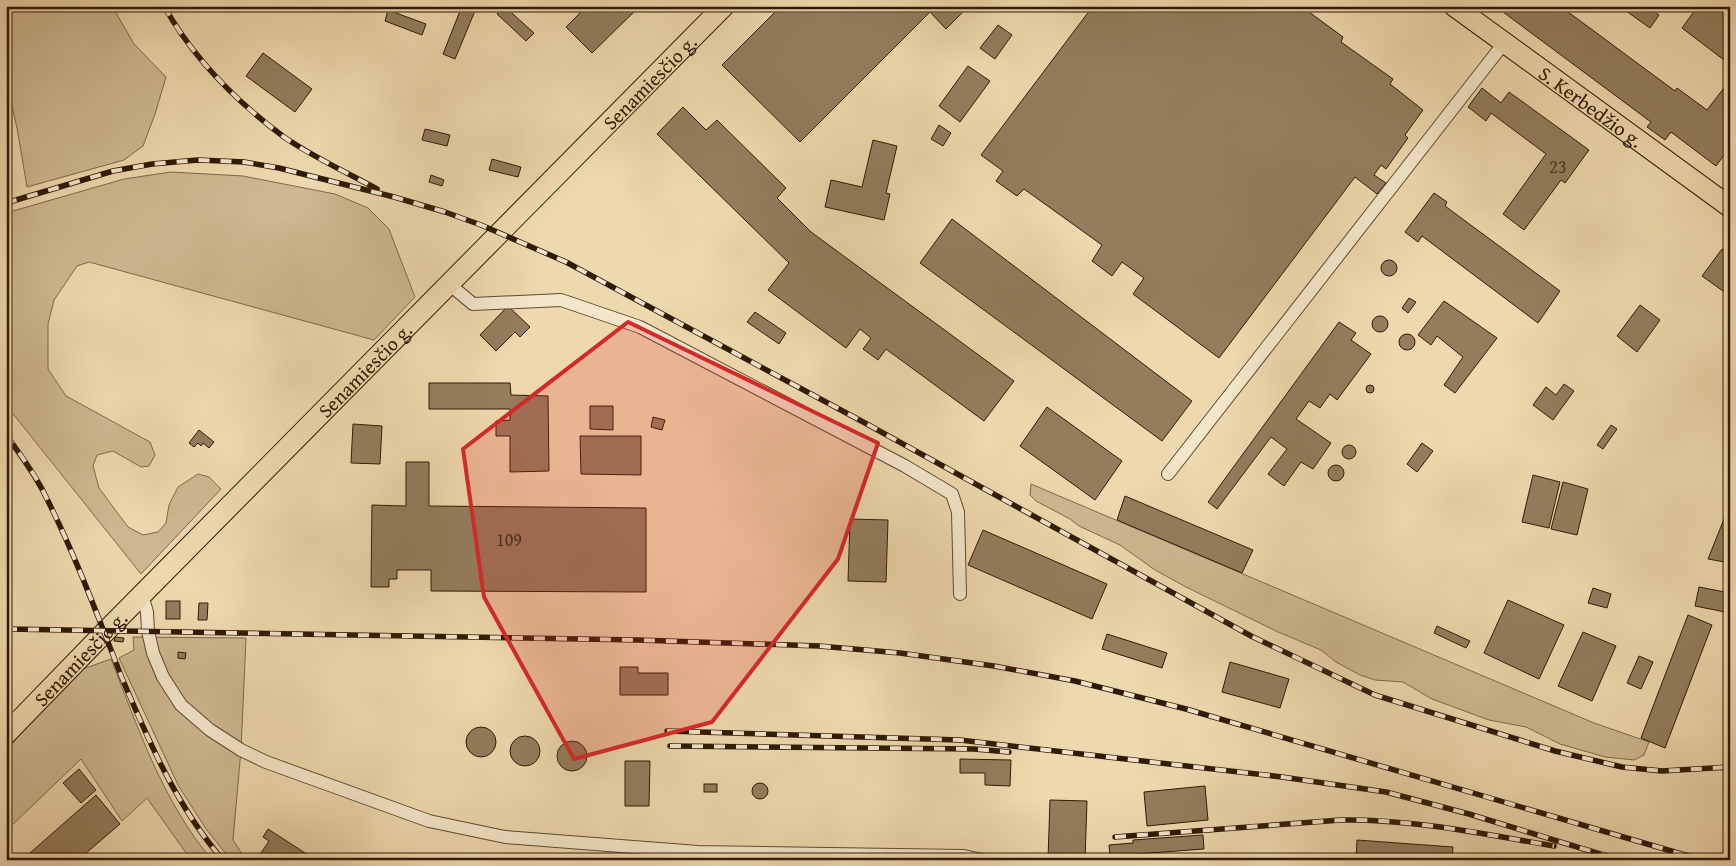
<svg xmlns="http://www.w3.org/2000/svg" width="1736" height="866" font-family="'Gentium Book Plus',serif">
	<rect width="100%" height="100%" fill="#eed8ad"/>
	<filter id="stains"><feTurbulence type="fractalNoise" baseFrequency=".004" numOctaves="4"/><feColorMatrix values="0 0 0 0 .2 0 0 0 0 .09 0 0 0 0 .02 0 0 0 .5 -.17"/></filter>
	<radialGradient id="worn" r=".72"><stop offset=".6" stop-color="#630" stop-opacity="0"/><stop offset="1" stop-color="#630" stop-opacity=".3"/></radialGradient>
	<!-- green -->
	<g fill="#ceb891" stroke="#7f694c">
		<polygon points="6,6 112,6 134,44 166,77 155,114 143,146 124,160 27,187 17,128 6,80"/>
		<polygon points="171,172 243,176 335,194 368,208 389,229 415,297 374,340 89,262 77,266 54,300 48,324 48,369 66,396 150,442 155,455 149,466 141,467 113,451 97,455 93,466 99,488 128,527 143,535 158,532 166,523 169,505 178,487 198,474 209,477 221,489 141,574 14,415 6,408 6,213 124,179"/>
		<polygon points="1031,484 1594,723 1649,742 1644,755 1634,760 1605,757 1560,744 1526,727 1489,720 1432,699 1403,682 1375,680 1360,675 1336,662 1321,650 1278,632 1186,587 1155,570 1120,545 1079,526 1070,519 1036,501 1030,495"/>
		<polygon points="133,637 246,638 241,750 233,840 246,860 231,860 206,829 178,785 119,658 134,650"/>
		<path d="M111,659C138,728 163,802 212,860H191L147,798L122,821L81,759L6,831V753L20,733L80,670Z"/>
	</g>
	<!-- building -->
	<g fill="#937d5d" stroke="#301a06">
		<polygon points="462,6 477,6 455,59 443,54"/>
		<polygon points="504,6 534,33 526,41 497,14"/>
		<polygon points="587,6 640,6 592,53 566,27"/>
		<polygon points="781,6 969,6 946,29 930,12 800,142 722,65"/>
		<polygon points="1093,6 1301,6 1343,37 1341,42 1393,79 1390,84 1423,110 1405,135 1408,138 1386,169 1381,165 1374,175 1386,183 1377,194 1355,177 1219,358 1133,294 1144,278 1122,262 1112,276 1092,261 1102,245 1024,189 1017,196 996,181 1003,171 981,155"/>
		<polygon points="1495,6 1560,6 1675,91 1677,88 1707,110 1730,80 1730,147 1716,166 1671,132 1665,140 1647,127 1651,122"/>
		<polygon points="1619,6 1646,6 1659,15 1650,28"/>
		<polygon points="1698,6 1730,6 1730,52 1724,60 1682,28"/>
		<polygon points="388,10 426,24 422,35 385,21"/>
		<polygon points="998,25 1012,35 995,59 980,48"/>
		<polygon points="263,53 312,89 295,112 246,76"/>
		<polygon points="968,66 990,81 960,122 939,106"/>
		<polygon points="1482,88 1501,103 1509,92 1589,150 1565,183 1561,180 1524,230 1503,214 1546,154 1491,113 1486,121 1468,107"/>
		<polygon points="683,107 706,130 717,120 786,188 777,198 811,232 1014,381 984,421 886,349 878,360 863,349 871,338 860,329 846,348 768,290 789,263 657,134"/>
		<polygon points="939,125 951,133 943,146 931,139"/>
		<polygon points="425,129 450,135 447,146 422,140"/>
		<polygon points="873,140 897,146 886,193 890,194 884,220 825,207 831,180 862,187"/>
		<polygon points="492,159 521,167 518,177 489,170"/>
		<polygon points="431,175 444,180 442,186 429,182"/>
		<polygon points="1434,193 1447,202 1445,206 1560,291 1538,323 1422,236 1418,242 1405,232"/>
		<polygon points="952,219 1192,401 1162,441 920,263"/>
		<polygon points="1722,249 1730,254 1730,296 1702,276"/>
		<circle cx="1389" cy="268" r="8"/>
		<polygon points="1409,298 1416,302 1408,313 1402,308"/>
		<polygon points="1444,301 1497,338 1455,393 1444,385 1463,357 1437,336 1431,345 1418,335"/>
		<polygon points="1640,305 1660,320 1637,352 1617,336"/>
		<polygon points="508,306 530,327 520,337 515,332 496,351 480,335"/>
		<polygon points="755,312 786,333 779,344 747,322"/>
		<circle cx="1380" cy="324" r="8"/>
		<polygon points="1339,322 1356,333 1351,340 1371,354 1337,400 1330,394 1320,408 1309,401 1296,419 1331,443 1313,469 1301,462 1284,486 1268,474 1287,449 1271,437 1217,509 1208,502"/>
		<circle cx="1407" cy="342" r="8"/>
		<polygon points="429,383 510,383 511,395 548,396 549,471 510,472 510,436 496,436 496,421 510,420 510,409 429,409"/>
		<polygon points="1564,384 1574,391 1553,420 1533,405 1546,387 1556,395"/>
		<circle cx="1370" cy="389" r="4"/>
		<polygon points="590,406 613,406 613,430 590,429"/>
		<polygon points="1047,407 1122,461 1095,500 1020,446"/>
		<polygon points="653,417 665,420 662,430 651,427"/>
		<polygon points="353,424 382,426 380,464 351,463"/>
		<polygon points="1611,425 1617,429 1603,449 1597,445"/>
		<polygon points="199,430 214,442 209,448 203,443 201,446 198,443 194,447 189,443"/>
		<polygon points="580,436 641,436 641,475 581,474"/>
		<polygon points="1422,443 1433,451 1417,472 1407,464"/>
		<circle cx="1349" cy="452" r="7"/>
		<polygon points="406,462 429,462 429,506 646,508 646,592 431,591 431,570 397,570 397,579 389,579 389,587 371,587 372,505 406,506"/>
		<circle cx="1336" cy="473" r="8"/>
		<polygon points="1533,475 1560,482 1549,528 1522,522"/>
		<polygon points="1563,482 1588,489 1577,535 1551,529"/>
		<polygon points="1125,496 1253,550 1242,573 1117,520"/>
		<polygon points="1730,504 1730,563 1708,559"/>
		<polygon points="850,519 888,520 886,582 848,581"/>
		<polygon points="983,530 1107,584 1092,619 968,565"/>
		<polygon points="1699,587 1730,593 1730,613 1695,606"/>
		<polygon points="1593,588 1611,594 1607,608 1588,603"/>
		<polygon points="1508,600 1564,625 1539,679 1484,653"/>
		<rect x="166" y="601" width="14" height="18"/>
		<polygon points="199,603 208,603 207,620 198,620"/>
		<polygon points="1688,615 1712,625 1665,748 1641,738"/>
		<polygon points="1437,626 1470,641 1466,648 1434,633"/>
		<polygon points="1583,632 1616,646 1592,701 1558,686"/>
		<polygon points="1107,634 1167,653 1162,668 1102,649"/>
		<polygon points="115,637 124,638 123,642 114,641"/>
		<polygon points="178,652 186,653 185,659 178,658"/>
		<polygon points="1639,656 1653,662 1641,689 1627,683"/>
		<polygon points="1230,662 1289,679 1280,708 1222,692"/>
		<polygon points="620,667 638,667 638,673 668,673 668,695 620,695"/>
		<circle cx="481" cy="742" r="15"/>
		<circle cx="525" cy="751" r="15"/>
		<circle cx="572" cy="756" r="15"/>
		<polygon points="960,759 1011,760 1010,786 985,785 985,773 960,773"/>
		<polygon points="625,761 650,761 649,806 625,806"/>
		<polygon points="79,769 96,790 81,803 63,783"/>
		<circle cx="760" cy="791" r="8"/>
		<rect x="704" y="784" width="13" height="8"/>
		<polygon points="1205,786 1208,820 1147,826 1144,792"/>
		<polygon points="96,795 120,824 78,860 22,860"/>
		<polygon points="1050,800 1087,801 1085,860 1048,859"/>
		<polygon points="268,829 316,860 265,860 259,856 269,841 263,837"/>
		<polygon points="1203,835 1204,849 1110,856 1109,845 1133,843 1133,840"/>
		<polygon points="1357,840 1453,847 1452,860 1356,860"/>
	</g>
	<g fill="none" stroke-linecap="round" stroke-linejoin="round">
		<defs>
			<g id="minor">
				<polyline points="449,284 473,304 561,300 640,327 905,466 952,494 958,512 960,594"/>
				<polyline points="1168,474 1504,43"/>
				<polyline points="139,597 144,602 147,612 148,631 153,653 163,677 181,705 210,730 241,750 266,762 429,821 505,837 698,852 964,856 982,860"/>
			</g>
			<g id="primary">
				<path id="s1" d="M1454,6L1730,207"/>
				<path id="s2" d="M6,734L106,631L724,6"/>
			</g>
		</defs>
		<!-- minor casing -->
		<use href="#minor" stroke="#604a30" stroke-width="14"/>
		<!-- primary casing -->
		<use href="#primary" stroke="#301a06" stroke-width="22"/>
		<!-- minor -->
		<use href="#minor" stroke="#f4e6ca" stroke-width="12"/>
		<!-- primary -->
		<use href="#primary" stroke="#eed8ad" stroke-width="20"/>
		<defs>
			<g id="rail">
				<path d="M164,6C193,58 237,102 284,137C313,157 346,172 377,189"/>
				<polyline points="6,203 113,171 152,164 198,160 244,162 279,168 394,197 445,212 481,225 566,262 865,423 1251,636 1375,695 1555,751 1622,767 1662,771 1730,767"/>
				<path d="M6,435C20,454 35,474 45,495C75,554 98,617 122,678C149,742 177,807 223,860"/>
				<polyline points="6,629 638,640 819,646 900,653 994,666 1075,681 1186,709 1702,860"/>
				<polyline points="667,731 960,740 1282,777 1386,792 1469,814 1620,860"/>
				<polyline points="670,746 974,749 1009,752"/>
				<path d="M1115,837L1341,820C1413,819 1483,834 1554,846"/>
			</g>
		</defs>
		<!-- rail casing -->
		<use href="#rail" stroke="#301a06" stroke-width="5.5"/>
		<!-- rail -->
		<use href="#rail" stroke="#f4e6ca" stroke-width="4" stroke-dasharray="11" stroke-linecap="butt"/>
	</g>
	<!-- marked area -->
	<path fill="#d62828" fill-opacity="0.2" stroke="#d62828" stroke-width="4" stroke-linejoin="round" d="M628,322L878,443L838,559L712,722L574,759L484,597L463,449Z"/>
	<g text-anchor="middle" dominant-baseline="central" stroke-width="4" stroke-linejoin="round" paint-order="stroke">
		<!-- number labels -->
		<g font-size="18" fill="#49331c">
			<text x="1558" y="166">23</text>
			<text x="509" y="539">109</text>
		</g>
		<!-- street labels -->
		<g font-size="20" fill="#301a06" stroke="#f4e6ca">
			<text stroke="none"><textPath href="#s2" startOffset="916">Senamiesčio g.</textPath></text>
			<text stroke="none"><textPath href="#s1" startOffset="170">S. Kerbedžio g.</textPath></text>
			<text stroke="none"><textPath href="#s2" startOffset="511">Senamiesčio g.</textPath></text>
			<text stroke="none"><textPath href="#s2" startOffset="106">Senamiesčio g.</textPath></text>
		</g>
	</g>
	<!-- margin -->
	<rect width="1736" height="866" fill="none" stroke="#eed8ad" stroke-width="25"/>
	<rect x="8" y="8" width="1721" height="851" fill="none" stroke="#301a06" stroke-width="2.5"/>
	<rect x="12" y="12" width="1711" height="841" fill="none" stroke="#301a06"/>
	<rect width="100%" height="100%" filter="url(#stains)"/>
	<rect width="100%" height="100%" fill="url(#worn)"/>
</svg>
